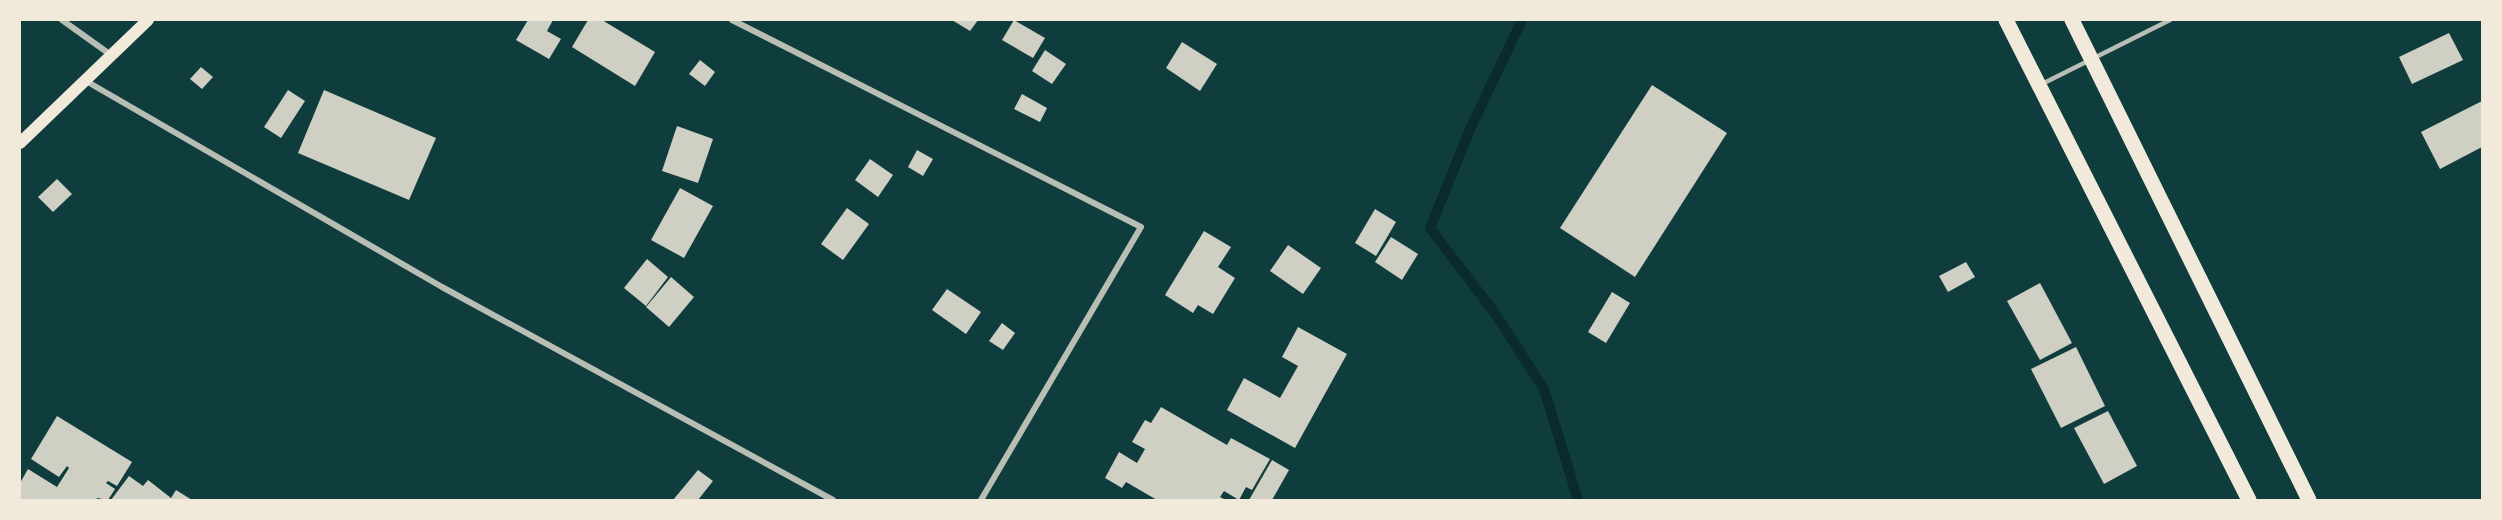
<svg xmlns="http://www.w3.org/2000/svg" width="2502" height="520" font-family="'PT Serif',serif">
	<rect width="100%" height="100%" fill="#0f3d3e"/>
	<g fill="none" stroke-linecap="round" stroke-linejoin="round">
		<!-- stream -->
		<polyline stroke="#0a2a2b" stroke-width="10" points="1522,20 1471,127 1430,228 1494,312 1544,389 1578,500"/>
	</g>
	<!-- building -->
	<g fill="#cfcfc3">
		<polygon points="528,20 553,20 547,31 561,39 549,59 516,40"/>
		<polygon points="588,20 602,20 655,52 635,86 572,47"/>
		<polygon points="952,20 978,20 970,31"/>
		<polygon points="1014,20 1045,38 1033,58 1002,40"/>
		<polygon points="2449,33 2463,60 2412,84 2399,57"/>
		<polygon points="1182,42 1217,64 1200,91 1166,68"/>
		<polygon points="1045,50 1066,64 1052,84 1032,71"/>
		<polygon points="700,60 715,72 705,86 689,74"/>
		<polygon points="201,67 213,77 202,89 190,79"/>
		<polygon points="1652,85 1727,133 1635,277 1560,228"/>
		<polygon points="288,90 305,101 281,138 264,127"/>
		<polygon points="324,90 436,138 409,200 298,153"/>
		<polygon points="1022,94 1047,108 1040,122 1014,109"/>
		<polygon points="2482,101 2482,147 2440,169 2421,132"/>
		<polygon points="677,126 713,139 698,183 662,171"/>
		<polygon points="917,150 933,159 923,176 908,167"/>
		<polygon points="870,159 893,175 878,197 855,180"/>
		<polygon points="57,179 72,194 53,212 38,197"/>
		<polygon points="680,188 713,206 684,258 651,240"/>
		<polygon points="847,208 869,224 843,260 821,244"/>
		<polygon points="1375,209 1396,222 1376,256 1355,243"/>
		<polygon points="1204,231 1231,247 1218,267 1235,278 1213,314 1198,305 1193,313 1165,295"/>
		<polygon points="1391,237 1418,254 1402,280 1375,262"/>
		<polygon points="1288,245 1321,268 1303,294 1270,271"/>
		<polygon points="647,259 668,277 646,306 624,288"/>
		<polygon points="1966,262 1975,277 1948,292 1939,276"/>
		<polygon points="671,277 694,297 669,327 646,307"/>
		<polygon points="2040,283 2072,343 2040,360 2007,301"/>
		<polygon points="947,289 981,312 966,334 932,310"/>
		<polygon points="1612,292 1630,303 1606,343 1588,332"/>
		<polygon points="1002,323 1015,333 1003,350 989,341"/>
		<polygon points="1298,327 1347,354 1295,448 1227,410 1244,378 1280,398 1298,366 1282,357"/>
		<polygon points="2076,347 2105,406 2061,428 2031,369"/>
		<polygon points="1161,407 1227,445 1231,438 1270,459 1252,490 1246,487 1239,500 1224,491 1220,497 1226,500 1157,500 1126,482 1122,488 1105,478 1119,452 1137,463 1145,449 1132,442 1145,420 1151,423"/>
		<polygon points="2108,411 2137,466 2104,484 2074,428"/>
		<polygon points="57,416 132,462 117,486 108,481 106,483 115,489 108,500 97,498 96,500 20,500 20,483 28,469 57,487 69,468 67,466 59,477 31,459"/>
		<polygon points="1272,460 1289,470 1272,500 1249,500"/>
		<polygon points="698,470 713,481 698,500 673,500"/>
		<polygon points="129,476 143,486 148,480 171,498 176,490 192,500 111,500"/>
	</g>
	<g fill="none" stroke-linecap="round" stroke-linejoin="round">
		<!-- service -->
		<polyline stroke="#b8beb3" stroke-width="4.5" points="2042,84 2170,20"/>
		<!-- minor -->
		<g stroke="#b8beb3" stroke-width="6">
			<polyline points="62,20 111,55"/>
			<polyline points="732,20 1141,227 981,500"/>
			<polyline points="86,81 442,287 833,500"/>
		</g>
		<!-- secondary -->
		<polyline stroke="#f1e9da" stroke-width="12" points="20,143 148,20"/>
		<!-- primary -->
		<g stroke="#f1e9da" stroke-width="15">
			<polyline points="2006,20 2249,500"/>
			<polyline points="2072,20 2309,500"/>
		</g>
	</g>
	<!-- border -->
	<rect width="2502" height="520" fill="none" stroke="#f1e9da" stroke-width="42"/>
</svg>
